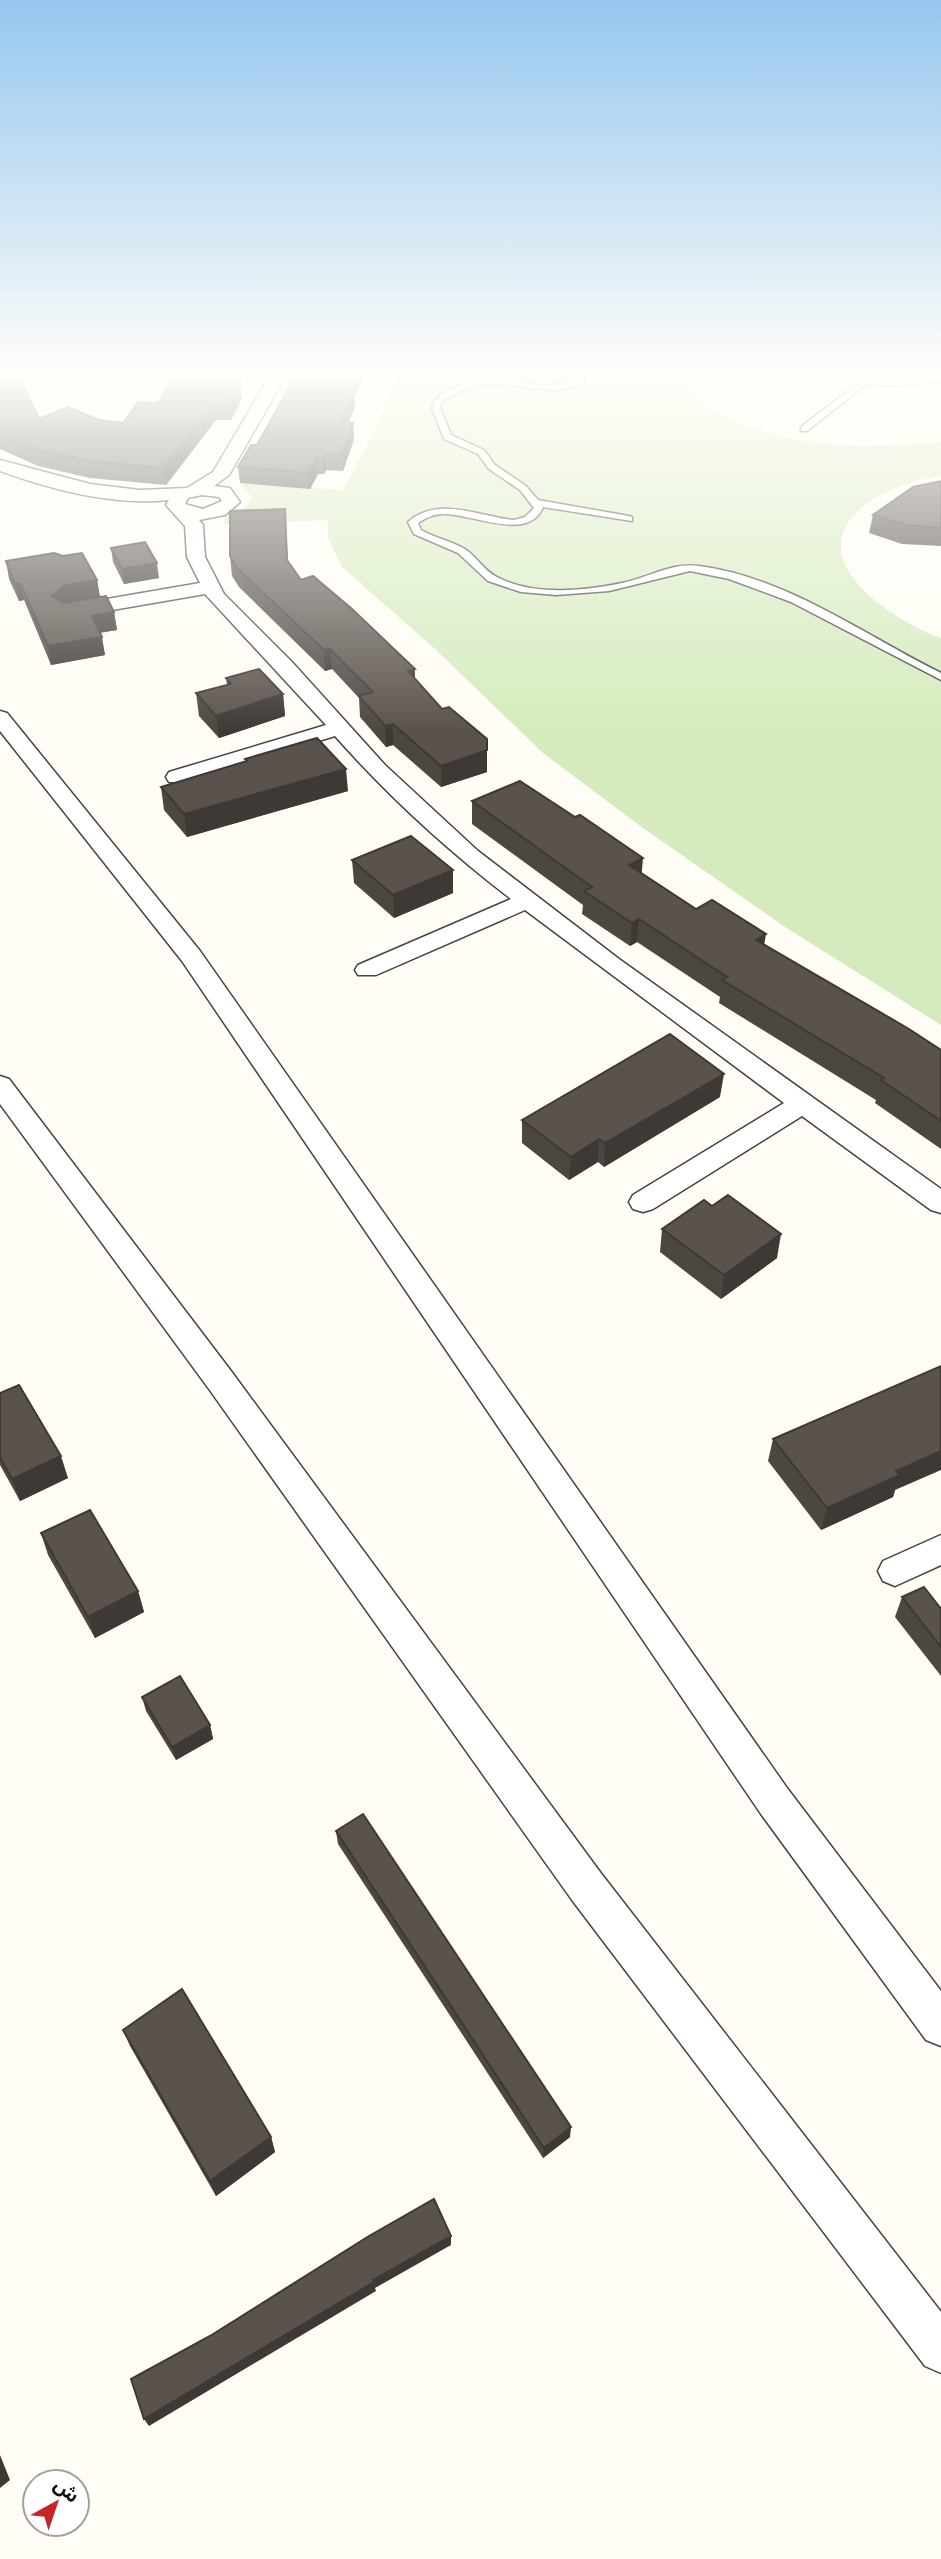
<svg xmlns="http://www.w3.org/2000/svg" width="941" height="2559" font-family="'Crimson Pro','Noto Sans Arabic',serif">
	<rect width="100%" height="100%" fill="#fffdf5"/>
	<!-- green -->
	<path fill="#d5ebbd" d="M398,374H685C690,394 706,406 724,415C793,451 866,447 941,442V475C912,482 880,490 858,511C802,564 897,622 941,638V1025L785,927L643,828L543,753L433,647L342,567L328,538V520L224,524L225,518L247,506L252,497L239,483L343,490L375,430Z"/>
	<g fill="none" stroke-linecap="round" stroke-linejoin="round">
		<defs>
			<g id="lane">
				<path d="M576,374H584V381C555,401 514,380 482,384C467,386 455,394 442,402L440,408L451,435L484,450L495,465L526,486L538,500L629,516L632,517V521L543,507C529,543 471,513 443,514C433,514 426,518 418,523L421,530C435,538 451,541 465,549C477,557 484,571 497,577C532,596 584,591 622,583C648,578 672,562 699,566C786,577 864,635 941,673V680L791,602L729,579L690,571L609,591L556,595L521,592L488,581L458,553L414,534L408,522C438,495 480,517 514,520L525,517L534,508L520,490L489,469L478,454L444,439L432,408C434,399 438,397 446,392C494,363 533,397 576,380Z"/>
				<polygon points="865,378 872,380 807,431 801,431 801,427"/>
			</g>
			<g id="street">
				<path d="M271,374H287L229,475L214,486L230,488L240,502L225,515L199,520L203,525L205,557L224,594L292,662L385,765L478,851L619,959L941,1189V1213L931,1210L802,1116L653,1209L643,1212L633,1209L629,1202L633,1195L784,1103L525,910L376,975H358L355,970L358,965L511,899C447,850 388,796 335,736L185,782H169L166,777L169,772L326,725L205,594L72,617L65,615L62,611L65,607L72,605L200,583L187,557L185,526L166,505L169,500C114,506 52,490 0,471V460L90,484L140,490L187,488L213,472ZM202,495L219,497L222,501L203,509L185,504L188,498Z"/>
				<path d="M848,374L877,377L885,374H941V382C917,383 865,394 848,374Z"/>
				<polygon points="0,711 7,713 200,951 787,1788 941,1991 941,2046 926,2040 761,1814 182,961 0,731"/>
				<polygon points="0,1076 9,1079 231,1371 600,1872 941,2312 941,2373 925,2366 572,1900 209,1389 0,1104"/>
				<polygon points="941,1535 941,1565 895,1586 883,1581 878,1571 883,1561"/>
			</g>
		</defs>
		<!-- lane casing -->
		<use href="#lane" stroke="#444" stroke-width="3"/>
		<!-- street casing -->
		<use href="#street" stroke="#444" stroke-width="3"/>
		<!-- lane -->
		<use href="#lane" fill="#fff" fill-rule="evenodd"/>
		<!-- street -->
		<use href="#street" fill="#fff" fill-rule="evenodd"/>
	</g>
	<!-- wall -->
	<g fill="#4d4742">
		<polygon points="0,374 39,419 99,420 123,423 158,403 175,374 243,374 238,382 242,399 231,420 216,420 166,485 90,478 38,466 0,449"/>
		<polygon points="354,398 355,407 348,423 353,423 354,439 343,471 326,470 324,474 318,474 310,489 240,483 238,467 257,445"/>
		<polygon points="941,481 941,546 902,544 869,533 873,515"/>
		<polygon points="286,528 288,561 301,580 415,679 487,772 441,787 393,745 386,747 360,717 359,698 332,669 325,671 239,587 232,576 230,556"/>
		<polygon points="111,548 159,578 124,584 113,562"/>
		<polygon points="6,561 97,580 100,597 114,612 117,630 100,633 105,655 51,665 24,600 19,601 9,579"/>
		<polygon points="226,678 283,694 285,716 219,738 199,716 196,693 227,685"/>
		<polygon points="245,759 348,791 187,837 164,810 161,787 246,761"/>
		<polygon points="472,801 642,873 696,909 764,945 941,1050 941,1149 875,1103 876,1100 719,1003 720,997 637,942 630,946 582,914 583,905 472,824"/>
		<polygon points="352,860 453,870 453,893 394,918 354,883"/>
		<polygon points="720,1097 604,1167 598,1162 569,1180 522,1143 522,1120"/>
		<polygon points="662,1229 777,1258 721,1299 660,1252"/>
		<polygon points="0,1393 68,1478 20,1501 0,1465"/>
		<polygon points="773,1439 895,1490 893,1497 821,1530 768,1461"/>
		<polygon points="41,1533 138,1591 144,1612 95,1638 48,1555"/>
		<polygon points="902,1597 941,1609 941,1676 895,1617"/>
		<polygon points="142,1697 210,1725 213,1739 176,1760 146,1711"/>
		<polygon points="336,1831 570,2137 543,2158 338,1844"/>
		<polygon points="123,2030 271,2137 275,2152 216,2196 130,2046"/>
	</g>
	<!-- shaded-wall -->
	<g fill="#3f3936">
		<polygon points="232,374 243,374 229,399 228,382"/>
		<polygon points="357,374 365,374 354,398 355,407 342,438 341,422 350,391"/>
		<polygon points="240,382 242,399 231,420 229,404"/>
		<polygon points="214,403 216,420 166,485 163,468"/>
		<polygon points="353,423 354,439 343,471 342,455"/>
		<polygon points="325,454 326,470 324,474 323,458"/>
		<polygon points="317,458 318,474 310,489 309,473"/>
		<polygon points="157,563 159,578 124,584 122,569"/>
		<polygon points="97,580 100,598 55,614 52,596 63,586"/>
		<polygon points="20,583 24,600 19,601 15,584"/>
		<polygon points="114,612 117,630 95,633 92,616"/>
		<polygon points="102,637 105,655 51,665 48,646"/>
		<polygon points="330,649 332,669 325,671 324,650"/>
		<polygon points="415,669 415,690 408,671"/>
		<polygon points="283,694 285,716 219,738 216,716"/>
		<polygon points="393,724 393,745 386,747 385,726"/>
		<polygon points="487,750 487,772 441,787 441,766"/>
		<polygon points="346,769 348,791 187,837 184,814"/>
		<polygon points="643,858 641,881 629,865"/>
		<polygon points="453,870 453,893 394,918 393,895"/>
		<polygon points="639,919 637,942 630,946 632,923"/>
		<polygon points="766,934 762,957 756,940"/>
		<polygon points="724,1074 720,1097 604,1167 605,1143"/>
		<polygon points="599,1139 598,1162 569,1180 571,1157"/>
		<polygon points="781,1234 777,1258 721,1299 724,1275"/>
		<polygon points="941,1451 941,1470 895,1490 893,1497 821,1530 827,1508 896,1471"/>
		<polygon points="61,1456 68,1478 20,1501 12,1479"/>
		<polygon points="138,1591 144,1612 95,1638 88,1617"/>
		<polygon points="210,1725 213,1739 176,1760 172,1747"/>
		<polygon points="571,2127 570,2137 543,2158 544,2148"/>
		<polygon points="271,2137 275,2152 216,2196 210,2181"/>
		<polygon points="451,2236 451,2245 375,2288 376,2291 149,2426 144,2419 373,2280"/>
		<polygon points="0,2455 10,2480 0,2488"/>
	</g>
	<!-- building -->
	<g fill="#5a524d" stroke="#3f3936" stroke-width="2">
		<polygon points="0,374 18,374 39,419 68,407 99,420 123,423 138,402 158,403 175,374 232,374 228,382 240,382 229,404 214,403 163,468 87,461 35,449 0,434"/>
		<polygon points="294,374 357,374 350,391 354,391 341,422 353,423 342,455 325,454 323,458 317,458 309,473 238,467 251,445 257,445 286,393"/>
		<polygon points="941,481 941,528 906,525 873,515 913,487"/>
		<polygon points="285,509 287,560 301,580 313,576 352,609 415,669 408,671 442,709 449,707 487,739 487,750 441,766 393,724 385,726 359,696 373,692 330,649 324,650 237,568 230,556 230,511"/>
		<polygon points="145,542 157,563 122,569 111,548"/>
		<polygon points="54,553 63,556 82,553 97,580 63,586 52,596 64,603 106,596 114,612 92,616 102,637 48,646 20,583 15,584 6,561"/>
		<polygon points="259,669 283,694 216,716 196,693 231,684 226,678"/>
		<polygon points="317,738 346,769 184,814 161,787 247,761 245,759"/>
		<polygon points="520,781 575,817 580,815 643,858 629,865 696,909 712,900 766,934 756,940 909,1029 941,1050 941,1121 881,1080 884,1078 722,980 727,977 639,919 632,923 584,891 592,887 472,801"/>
		<polygon points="411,836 453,870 393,895 352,860"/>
		<polygon points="670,1034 724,1074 605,1143 599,1139 571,1157 522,1120"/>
		<polygon points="728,1195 781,1234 724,1275 662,1229 704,1200 712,1206"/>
		<polygon points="941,1366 941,1451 896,1471 900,1475 827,1508 773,1439"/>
		<polygon points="19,1385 61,1456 12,1479 0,1457 0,1393"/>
		<polygon points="90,1510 138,1591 88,1617 41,1533"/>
		<polygon points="924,1587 941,1609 941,1647 902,1597"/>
		<polygon points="180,1676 210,1725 172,1747 142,1697"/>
		<polygon points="363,1814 571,2127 544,2148 336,1831"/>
		<polygon points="182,1989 271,2137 210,2181 123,2030"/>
		<polygon points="434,2199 451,2236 373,2280 374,2282 144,2419 131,2379 210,2336 369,2236"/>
	</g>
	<!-- sky -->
	<linearGradient id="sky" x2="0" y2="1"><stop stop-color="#95c6ee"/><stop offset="0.51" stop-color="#fffefa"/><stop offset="1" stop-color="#fffefa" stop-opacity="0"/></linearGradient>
	<rect width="941" height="732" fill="url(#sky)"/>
	<!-- north arrow -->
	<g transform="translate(56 2503) rotate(40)"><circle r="33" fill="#ffffff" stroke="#a0a0a0" stroke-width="2"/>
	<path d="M0-5L12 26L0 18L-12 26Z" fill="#c4262e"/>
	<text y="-10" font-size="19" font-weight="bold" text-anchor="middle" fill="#111111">ش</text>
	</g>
</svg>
